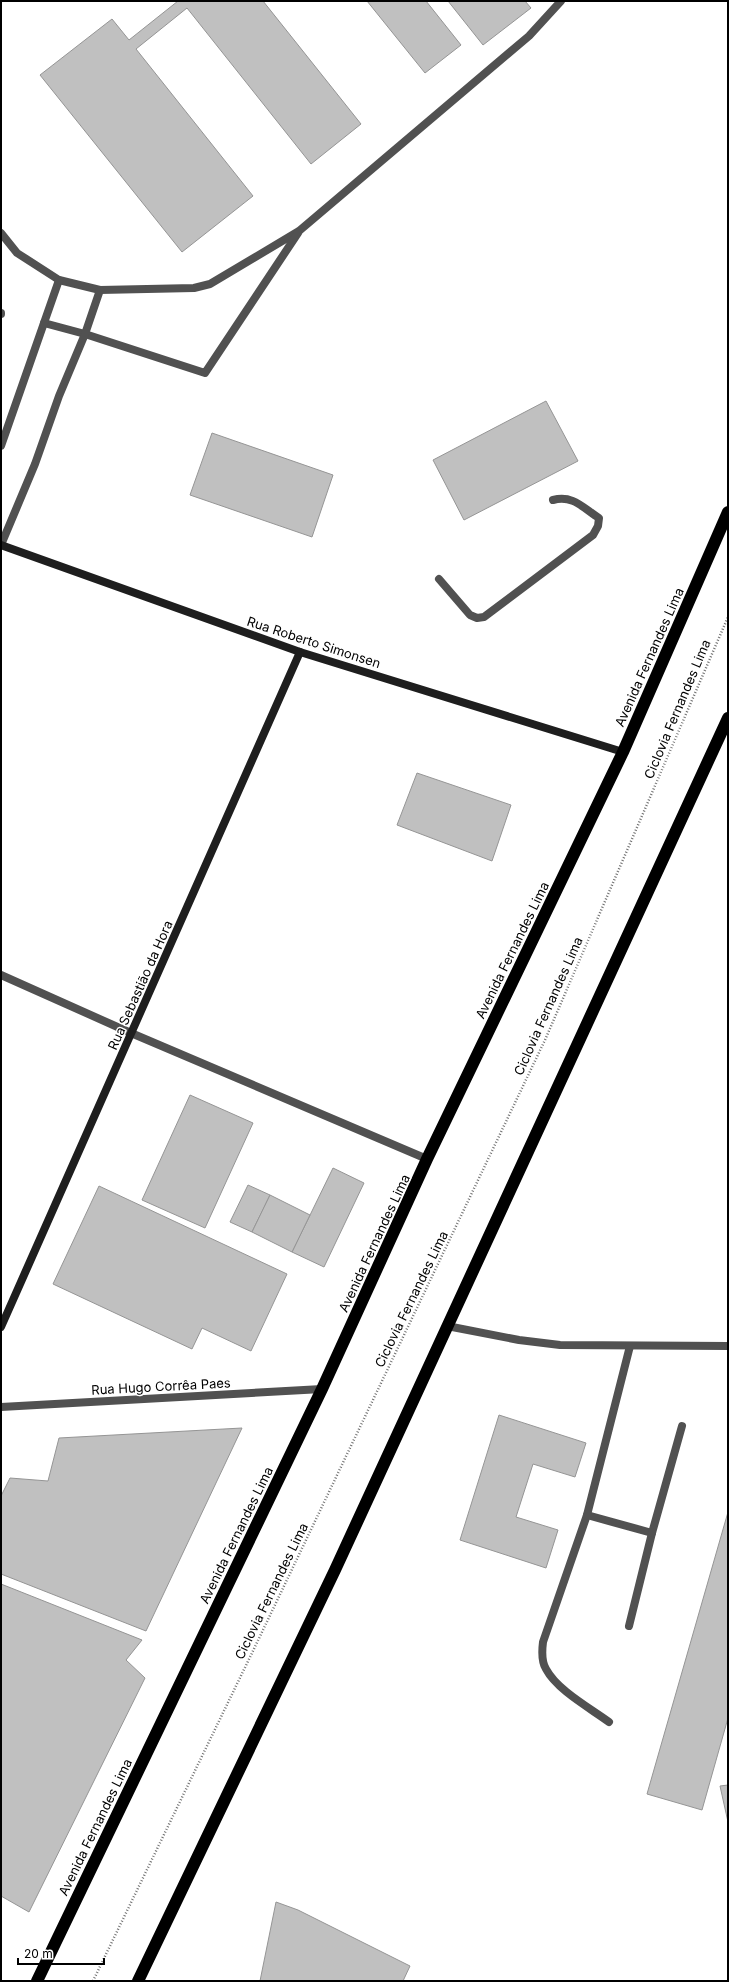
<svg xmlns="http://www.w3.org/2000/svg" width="729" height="1982" font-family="Inter,sans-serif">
	<rect width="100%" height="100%" fill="#fff"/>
	<!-- building -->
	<g fill="#c0c0c0" stroke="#959595">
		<polygon points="178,1 263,1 361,124 311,164 187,8 136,49 253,196 182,252 40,75 112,19 129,40"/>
		<polygon points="367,1 426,1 461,45 425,73"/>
		<polygon points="448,1 525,1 531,8 483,45"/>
		<polygon points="546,401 578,461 464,520 433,460"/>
		<polygon points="212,433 333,475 312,537 190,495"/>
		<polygon points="417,773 511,805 492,861 397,825"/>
		<polygon points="190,1095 253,1123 205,1228 142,1200"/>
		<polygon points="333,1168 364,1183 324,1267 292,1252"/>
		<polygon points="248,1185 270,1195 252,1232 230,1222"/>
		<polygon points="99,1186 287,1274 251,1351 202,1328 192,1349 53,1284"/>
		<polygon points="270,1195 310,1215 292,1252 252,1232"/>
		<polygon points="499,1415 586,1443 575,1477 533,1464 516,1517 558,1530 546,1568 460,1540"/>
		<polygon points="242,1428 146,1631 1,1574 1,1496 10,1478 48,1481 59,1438"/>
		<polygon points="728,1512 728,1718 702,1810 647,1794"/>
		<polygon points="1,1584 142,1640 126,1660 145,1678 29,1912 1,1896"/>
		<polygon points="728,1785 728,1822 720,1786"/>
		<polygon points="276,1902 298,1910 410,1966 403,1981 260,1981"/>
	</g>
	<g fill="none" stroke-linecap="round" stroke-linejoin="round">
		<!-- path -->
		<polyline stroke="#737373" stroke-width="2.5" stroke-dasharray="1 2" stroke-linecap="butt" points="93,1981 252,1653 545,1040 728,617"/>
		<!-- lane -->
		<g stroke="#515151" stroke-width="8">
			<polyline points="1,233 17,253 59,280 100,290 194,288 210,284 299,231 529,36 561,1"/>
			<polyline points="1,314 1,313"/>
			<polyline points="44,323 85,334 205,373 298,233"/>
			<polyline points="1,446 59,280"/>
			<polyline points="1,545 35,464 59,396 85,334 100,290"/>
			<path d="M439,579L470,615L477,618L484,617L593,535L598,526L599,518C582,507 573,495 553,500"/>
			<polyline points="587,1515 652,1533 629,1626"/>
			<polyline points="652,1533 682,1426"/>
			<path d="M609,1722C590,1708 557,1690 546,1669C541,1661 542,1650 543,1642L587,1515L630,1346"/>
		</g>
		<!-- street -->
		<g stroke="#515151" stroke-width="8">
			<polyline points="1,975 131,1033 427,1159"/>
			<polyline points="447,1326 519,1340 560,1345 728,1346"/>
			<polyline points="1,1407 322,1389"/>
		</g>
		<!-- secondary -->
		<g stroke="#1e1e1e" stroke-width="8">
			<polyline points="1,545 300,652 623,752"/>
			<polyline points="1,1327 300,652"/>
		</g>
		<!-- highway -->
		<g stroke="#000" stroke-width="12">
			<polyline points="37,1981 322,1389 427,1159 623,752 728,512"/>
			<polyline points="138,1981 335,1570 728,718"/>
		</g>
	</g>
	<g text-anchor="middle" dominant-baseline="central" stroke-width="3" stroke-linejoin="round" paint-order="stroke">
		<!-- street labels -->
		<g font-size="13" fill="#000" stroke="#fff">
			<text transform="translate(314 642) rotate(18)">Rua Roberto Simonsen</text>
			<text transform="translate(649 657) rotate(-66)">Avenida Fernandes Lima</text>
			<text transform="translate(677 709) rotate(-67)">Ciclovia Fernandes Lima</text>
			<text transform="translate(512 950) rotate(-64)">Avenida Fernandes Lima</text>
			<text transform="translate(140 985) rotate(-66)">Rua Sebastião da Hora</text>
			<text transform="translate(548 1006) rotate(-66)">Ciclovia Fernandes Lima</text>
			<text transform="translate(374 1243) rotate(-65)">Avenida Fernandes Lima</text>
			<text transform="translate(411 1299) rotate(-64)">Ciclovia Fernandes Lima</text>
			<text transform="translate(161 1386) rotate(-3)">Rua Hugo Corrêa Paes</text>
			<text transform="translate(236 1535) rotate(-64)">Avenida Fernandes Lima</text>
			<text transform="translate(271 1591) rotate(-64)">Ciclovia Fernandes Lima</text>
			<text transform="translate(95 1827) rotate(-64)">Avenida Fernandes Lima</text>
		</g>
	</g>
	<!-- border -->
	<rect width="729" height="1982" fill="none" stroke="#000000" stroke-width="4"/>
	<!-- scale -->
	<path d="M18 1958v6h86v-6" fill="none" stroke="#000000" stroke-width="2"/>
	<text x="24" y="1958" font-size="12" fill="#000000" stroke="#ffffff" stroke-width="3" paint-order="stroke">20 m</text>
</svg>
